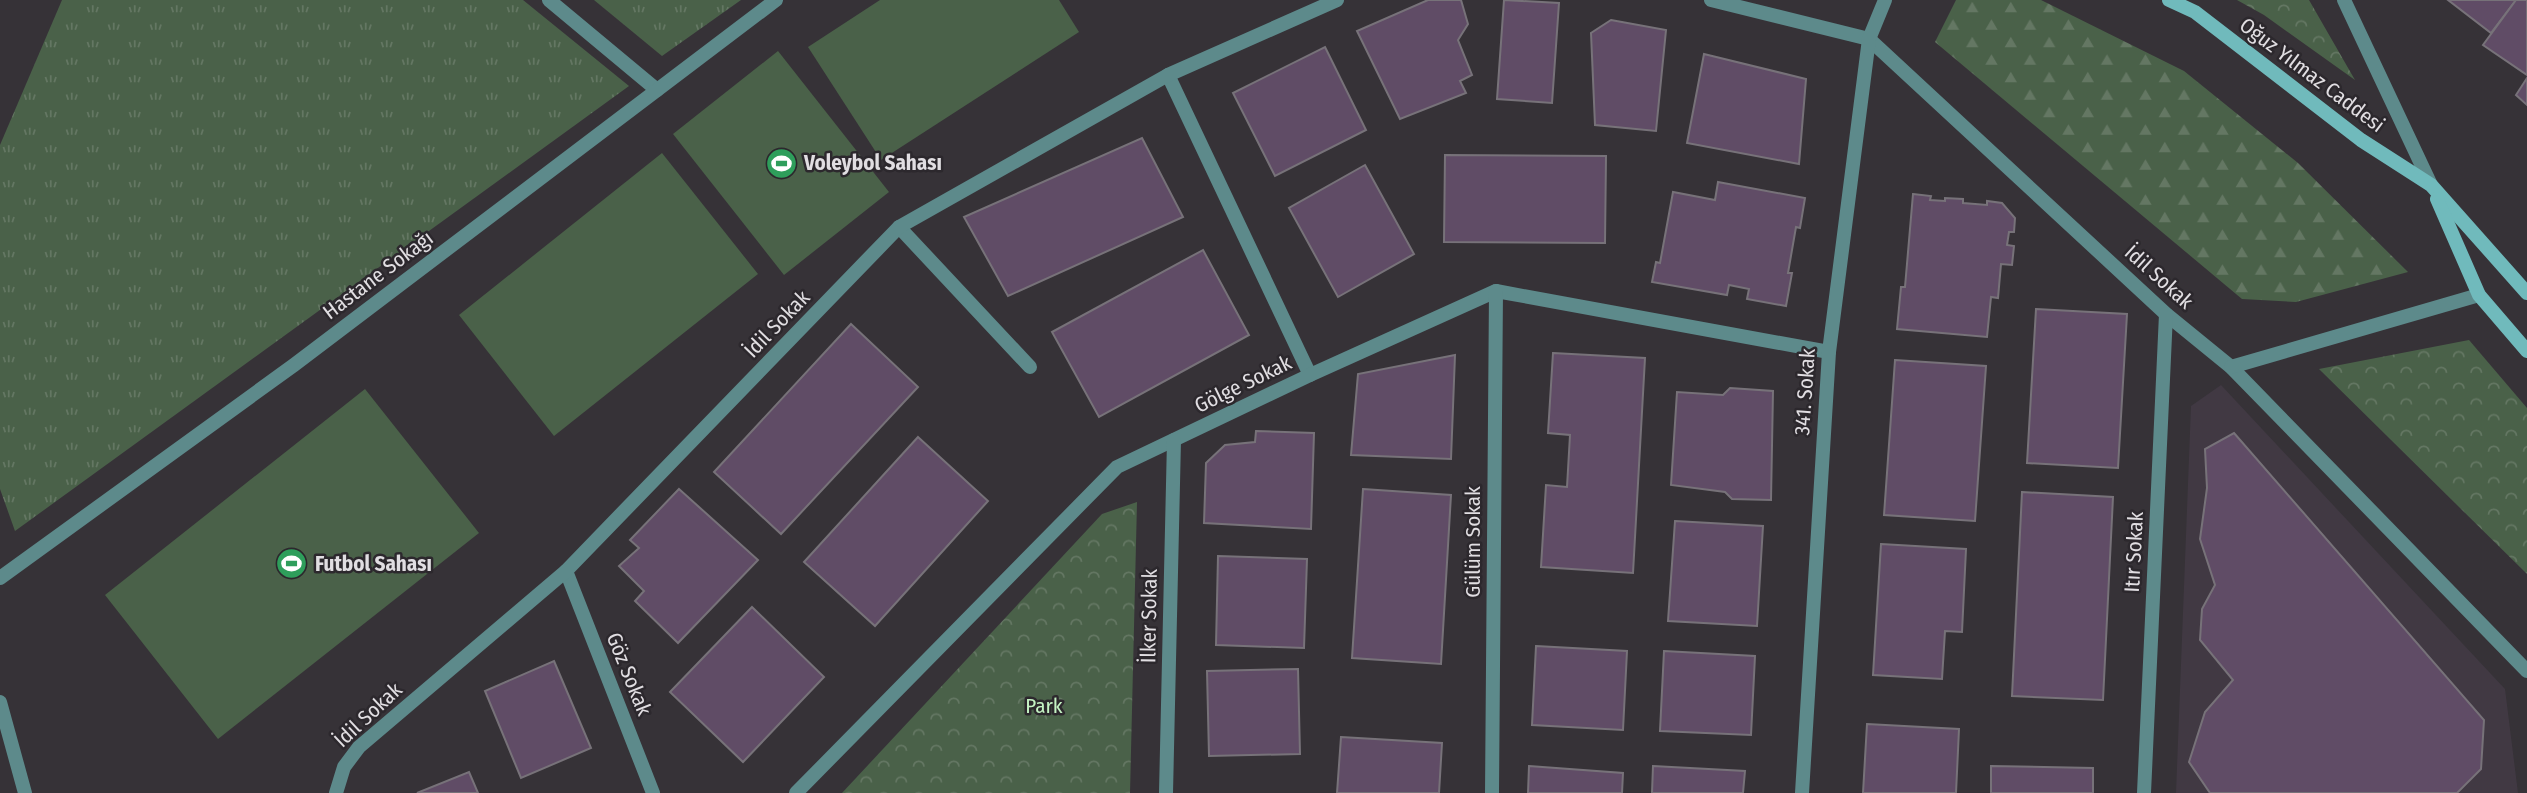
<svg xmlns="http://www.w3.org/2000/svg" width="2527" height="793" font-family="'Fira Sans Condensed',sans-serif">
	<defs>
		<pattern id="grass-tufts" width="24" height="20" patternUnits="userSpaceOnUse" patternTransform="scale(1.75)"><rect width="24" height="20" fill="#4a6149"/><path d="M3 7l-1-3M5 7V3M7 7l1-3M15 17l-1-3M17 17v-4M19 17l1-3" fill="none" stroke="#647763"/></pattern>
		<pattern id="forest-firs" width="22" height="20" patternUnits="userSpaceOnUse" patternTransform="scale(1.75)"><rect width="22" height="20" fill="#4a6149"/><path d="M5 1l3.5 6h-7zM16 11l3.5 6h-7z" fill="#647763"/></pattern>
		<pattern id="park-crowns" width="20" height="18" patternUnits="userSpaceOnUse" patternTransform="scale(1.75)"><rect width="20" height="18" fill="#4a6149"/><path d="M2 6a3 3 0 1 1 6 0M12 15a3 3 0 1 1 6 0" fill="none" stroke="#647763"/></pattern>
	</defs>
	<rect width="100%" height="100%" fill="#363237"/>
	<!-- built -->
	<polygon fill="#413943" points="2221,385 2505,689 2518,793 2176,793 2191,406"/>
	<!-- grass -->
	<g fill="url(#grass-tufts)">
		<polygon points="62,0 523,0 629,86 15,531 0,489 0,145"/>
		<polygon points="594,0 741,0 662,56"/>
	</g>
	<!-- forest -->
	<polygon fill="url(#forest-firs)" points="1956,0 2041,0 2184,71 2298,163 2408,272 2296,302 2242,299 1935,42"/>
	<!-- park -->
	<g fill="url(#park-crowns)">
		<polygon points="2237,0 2309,0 2355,80 2264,15"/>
		<polygon points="2469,340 2527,408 2527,574 2319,369"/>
		<polygon points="1137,502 1130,793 842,793 1102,514"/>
	</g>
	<!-- pitch -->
	<g fill="#4a6149">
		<polygon points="880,0 1059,0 1079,32 881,160 808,47"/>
		<polygon points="778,51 889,192 784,275 673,134"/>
		<polygon points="662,153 758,274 554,436 459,315"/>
		<polygon points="365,389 479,533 218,739 105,595"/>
	</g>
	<!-- building -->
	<g fill="#604c66" stroke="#777279" stroke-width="2">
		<polygon points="1428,0 1461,0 1468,24 1458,40 1472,75 1460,81 1466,93 1400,119 1357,31"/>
		<polygon points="1504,0 1559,3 1552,103 1497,99"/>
		<polygon points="2448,0 2516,0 2491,33"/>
		<polygon points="2516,0 2527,0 2527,75 2483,45"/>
		<polygon points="1611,20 1666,30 1656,131 1595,125 1591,33"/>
		<polygon points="1325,47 1366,130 1275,176 1233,93"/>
		<polygon points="1704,54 1806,79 1799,164 1687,143"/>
		<polygon points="2527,78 2527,105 2516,95"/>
		<polygon points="1142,138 1183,217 1008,296 964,217"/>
		<polygon points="1445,155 1606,156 1605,243 1444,242"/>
		<polygon points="1365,165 1414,254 1338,297 1289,208"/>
		<polygon points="1718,182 1805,198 1800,228 1796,227 1788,273 1792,273 1786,306 1747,299 1749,289 1729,285 1727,295 1652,282 1656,262 1660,263 1673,192 1715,200"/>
		<polygon points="1913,194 1931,196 1930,200 1945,201 1945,198 1963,199 1963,203 1987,205 1987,201 2002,203 2015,218 2014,232 2009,232 2007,245 2014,246 2012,265 2001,264 1998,298 1991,297 1987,337 1897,329 1901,287 1905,287"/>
		<polygon points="1203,250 1249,335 1099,417 1052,332"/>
		<polygon points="2036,309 2127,314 2118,468 2027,463"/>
		<polygon points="851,324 918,387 781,534 714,472"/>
		<polygon points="1553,353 1645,358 1633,573 1541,567 1546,485 1567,487 1570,435 1548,433"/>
		<polygon points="1455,355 1451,459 1351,455 1358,374"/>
		<polygon points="1895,360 1986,366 1975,521 1884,515"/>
		<polygon points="1730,388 1773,391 1771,500 1732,499 1725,492 1671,485 1677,392 1723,395"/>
		<polygon points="1256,431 1314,433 1311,529 1204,523 1206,463 1225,445 1255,442"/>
		<polygon points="2234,433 2484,720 2481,769 2457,793 2210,793 2189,762 2205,712 2233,680 2200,640 2202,609 2215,585 2200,539 2207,488 2205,449"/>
		<polygon points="918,437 988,501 875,626 804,562"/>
		<polygon points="679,489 758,560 678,643 635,601 644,591 619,566 639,548 630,540"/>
		<polygon points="1363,489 1451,495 1441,664 1352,658"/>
		<polygon points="2022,492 2113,497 2103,700 2012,696"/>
		<polygon points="1675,521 1763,526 1757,626 1668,621"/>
		<polygon points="1881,544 1966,549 1962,632 1945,631 1942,679 1873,675"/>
		<polygon points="1218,556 1307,559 1304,648 1216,645"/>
		<polygon points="752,607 824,677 743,762 670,692"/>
		<polygon points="1536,646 1627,651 1623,730 1532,725"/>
		<polygon points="1664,651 1755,656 1751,735 1660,731"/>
		<polygon points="554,661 591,748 521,778 485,691"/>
		<polygon points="1298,669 1300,754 1209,756 1207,671"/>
		<polygon points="1867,724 1959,729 1956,793 1863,793"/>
		<polygon points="1341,737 1442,743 1439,793 1337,793"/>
		<polygon points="1529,766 1623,773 1622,793 1528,793"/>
		<polygon points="1653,766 1745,771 1743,793 1652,793"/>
		<polygon points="1991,766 2093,768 2093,793 1991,793"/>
		<polygon points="469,772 478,793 417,793"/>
	</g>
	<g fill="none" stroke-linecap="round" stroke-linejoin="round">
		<!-- street -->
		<g stroke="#5d8a8b" stroke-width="14">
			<polyline points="549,0 657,90"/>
			<polyline points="1711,0 1869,39 2166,314 2231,367 2527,671"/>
			<polyline points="2344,0 2431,185"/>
			<polyline points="1168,75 1310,375"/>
			<polyline points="899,227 1030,367"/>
			<polyline points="2231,367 2479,295"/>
			<polyline points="566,571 653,793"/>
			<polyline points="0,578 294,365 776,0"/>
			<polyline points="0,702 25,793"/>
			<polyline points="336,793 344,767 359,747 566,571 899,227 1168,75 1337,0"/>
			<polyline points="796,793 1117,467 1310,375 1496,291 1829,352"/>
			<polyline points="1166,793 1174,440"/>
			<polyline points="1492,793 1496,291"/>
			<polyline points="1802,793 1829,352 1869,39 1885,0"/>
			<polyline points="2144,793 2166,314"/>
		</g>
		<!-- secondary -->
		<g stroke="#70babc" stroke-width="14">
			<polyline points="2169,0 2195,12 2361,140 2431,185 2527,293"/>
			<polyline points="2437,199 2479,295 2527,351"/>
		</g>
	</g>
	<!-- icons -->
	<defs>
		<symbol id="stadium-disc" viewBox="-11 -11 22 22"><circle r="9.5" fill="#2e9e5b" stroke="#2c282d"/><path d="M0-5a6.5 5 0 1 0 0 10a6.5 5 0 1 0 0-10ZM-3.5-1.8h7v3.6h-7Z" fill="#fff"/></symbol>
	</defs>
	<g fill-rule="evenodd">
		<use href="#stadium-disc" x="764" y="146" width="35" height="35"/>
		<use href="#stadium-disc" x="274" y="546" width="35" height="35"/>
	</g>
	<g text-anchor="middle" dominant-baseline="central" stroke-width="5" stroke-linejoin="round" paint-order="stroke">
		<!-- street labels -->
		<g font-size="21" fill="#e1dee2" stroke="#2c282d">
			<text transform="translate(2312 75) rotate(37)">Oğuz Yılmaz Caddesi</text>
			<text transform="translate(378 275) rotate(-37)">Hastane Sokağı</text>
			<text transform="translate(2159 277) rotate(42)">İdil Sokak</text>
			<text transform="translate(777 324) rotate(-46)">İdil Sokak</text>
			<text transform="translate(1243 384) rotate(-26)">Gölge Sokak</text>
			<text transform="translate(1805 392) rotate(-86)">341. Sokak</text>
			<text transform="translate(1473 542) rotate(-90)">Gülüm Sokak</text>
			<text transform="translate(2134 552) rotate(-87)">Itır Sokak</text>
			<text transform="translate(1149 616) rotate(-89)">İlker Sokak</text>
			<text transform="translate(629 674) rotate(68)">Göz Sokak</text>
			<text transform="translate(368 715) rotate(-43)">İdil Sokak</text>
		</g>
		<!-- poi labels -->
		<g font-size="21" font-weight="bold" fill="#e1dee2" stroke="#2c282d" text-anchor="start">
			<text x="804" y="163">Voleybol Sahası</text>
			<text x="315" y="564">Futbol Sahası</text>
		</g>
		<!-- park labels -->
		<g font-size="21" fill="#c5f3c4" stroke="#2c282d">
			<text x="1044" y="706">Park</text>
		</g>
	</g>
</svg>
